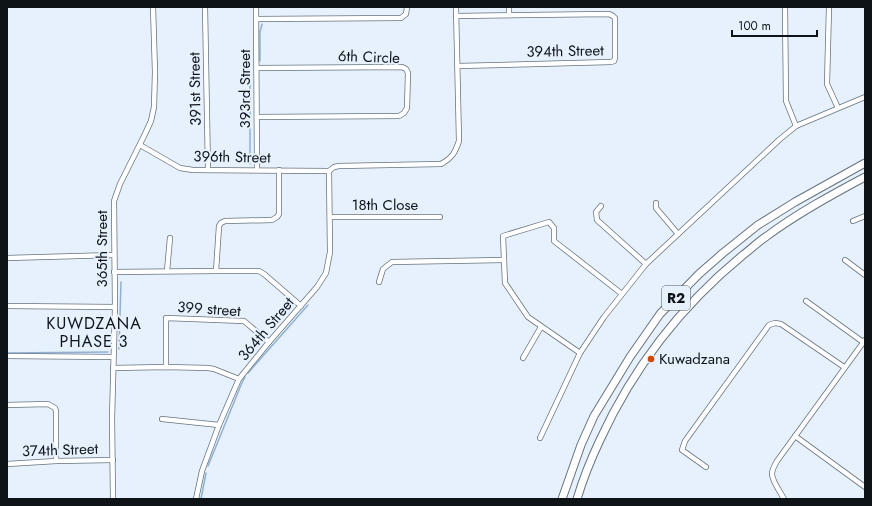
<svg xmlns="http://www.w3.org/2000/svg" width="872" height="506" font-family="Jost,sans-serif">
	<rect width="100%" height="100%" fill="#e6f1fd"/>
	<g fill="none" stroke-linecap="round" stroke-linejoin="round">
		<!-- stream -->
		<g stroke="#90b1d4" stroke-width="1.5">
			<polyline points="260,61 260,32 262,24"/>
			<polyline points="250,164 250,79"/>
			<polyline points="119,349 121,282"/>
			<polyline points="7,353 108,352"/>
			<polyline points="248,373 308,305"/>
			<polyline points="208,466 241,385 245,377"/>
			<polyline points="201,499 206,473"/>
		</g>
		<defs>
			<g id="minor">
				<polyline points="205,7 208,170"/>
				<polyline points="256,7 257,170"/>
				<polyline points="509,7 509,15"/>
				<polyline points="785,7 786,101 796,126"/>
				<polyline points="829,7 827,84 838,108"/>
				<polyline points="456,16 609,14 613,16 615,18 615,58 614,61 611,62 458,66"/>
				<polyline points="257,19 401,18 406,14 407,7"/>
				<polyline points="257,117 399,116 404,113 407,108 408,73 406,69 402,67 257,68"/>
				<polyline points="140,145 180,168 193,170 329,171"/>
				<path d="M329,171L334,167L339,166L441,164C452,158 455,153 459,141L456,7"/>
				<polyline points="656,203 656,208 678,234"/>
				<polyline points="601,206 596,212 597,220 646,264"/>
				<polyline points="330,217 440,217"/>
				<polyline points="853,221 865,216"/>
				<polyline points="7,258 114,255"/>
				<polyline points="845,260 865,275"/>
				<polyline points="167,271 170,238"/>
				<polyline points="216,271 219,226 221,223 225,221 272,220 277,217 279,214 279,170"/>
				<polyline points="114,272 216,271 259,271 264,274 301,306"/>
				<polyline points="379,282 383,269 392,262 504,260"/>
				<polyline points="806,301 863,342"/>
				<polyline points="7,306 115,307"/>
				<polyline points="580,353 528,317 505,283 503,236 549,222 554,228 554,241 622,294"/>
				<polyline points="7,356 113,357"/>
				<polyline points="523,358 541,327"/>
				<polyline points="166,367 166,318 244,321 269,342"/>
				<polyline points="113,368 166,367 208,368 214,369 239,379"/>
				<polyline points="7,405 48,404 55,408 56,411 56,461"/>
				<polyline points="162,419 219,425"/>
				<polyline points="795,436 865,487"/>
				<polyline points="540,438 580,353 604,317 646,264 779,140 796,126 865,97"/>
				<polyline points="7,464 56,461 113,460"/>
				<polyline points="706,467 682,450 685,441 769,325 775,323 781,324 844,367"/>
				<polyline points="113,499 112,419 115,307 114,201 120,184 145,134 151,121 154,107 155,72 153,7"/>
				<polyline points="196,499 202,471 219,425 239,379 269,342 317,287 326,273 330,252 329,171"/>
				<path d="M784,499C781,493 772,481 772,474C772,469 775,465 777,461L865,340"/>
			</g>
			<g id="trunk">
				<polyline points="562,499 581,445 594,416 630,357 660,314 699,274 723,253 758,225 795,202 865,163"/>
				<path d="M577,499C583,479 591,459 600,440C633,368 682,305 743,255C751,249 758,242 767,236C798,213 831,195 865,177"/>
			</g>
		</defs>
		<!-- minor casing -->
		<use href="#minor" stroke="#66727f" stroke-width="6"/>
		<!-- trunk casing -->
		<use href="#trunk" stroke="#66727f" stroke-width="9"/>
		<!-- minor -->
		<use href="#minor" stroke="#fff" stroke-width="4.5"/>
		<!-- trunk -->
		<use href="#trunk" stroke="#fff" stroke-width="7"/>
	</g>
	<!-- markers -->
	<circle fill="#cf4a04" stroke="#e6f1fd" stroke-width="1.5" cx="651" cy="359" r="4"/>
	<g text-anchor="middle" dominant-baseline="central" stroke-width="4" stroke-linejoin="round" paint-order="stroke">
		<!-- shield labels -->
		<rect fill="#e6f1fd" stroke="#4f565d" stroke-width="1" x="662" y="286" width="28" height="24" rx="3"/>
		<g font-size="14" font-weight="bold" fill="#0e1318">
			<text x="676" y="298">R2</text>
		</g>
		<!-- street labels -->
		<g font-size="15" fill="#0e1318" stroke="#e6f1fd">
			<text transform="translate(565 51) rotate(-1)">394th Street</text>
			<text transform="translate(369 57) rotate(2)">6th Circle</text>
			<text transform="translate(195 89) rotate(-91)">391st Street</text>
			<text transform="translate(245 89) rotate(-90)">393rd Street</text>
			<text transform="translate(232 157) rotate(1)">396th Street</text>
			<text x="385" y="205">18th Close</text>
			<text transform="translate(102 249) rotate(-90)">365th Street</text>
			<text transform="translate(209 309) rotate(4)">399 street</text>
			<text transform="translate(266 329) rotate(-50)">364th Street</text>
			<text transform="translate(60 450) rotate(-2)">374th Street</text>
		</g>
		<!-- poi labels -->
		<g font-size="15" fill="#0e1318" stroke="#e6f1fd" text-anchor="start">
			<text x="659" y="359">Kuwadzana</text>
		</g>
		<!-- neighbourhood labels -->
		<g font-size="16" letter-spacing="1" fill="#0e1318" stroke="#e6f1fd">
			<text x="94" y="323">KUWDZANA<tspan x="94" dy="18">PHASE 3</tspan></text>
		</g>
	</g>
	<!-- border -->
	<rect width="872" height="506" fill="none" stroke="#0e1318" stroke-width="16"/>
	<!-- scale -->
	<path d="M732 30v6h85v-6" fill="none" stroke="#0e1318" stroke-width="2"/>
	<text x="738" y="30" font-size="12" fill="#0e1318" stroke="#e6f1fd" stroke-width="3" paint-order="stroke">100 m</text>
</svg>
